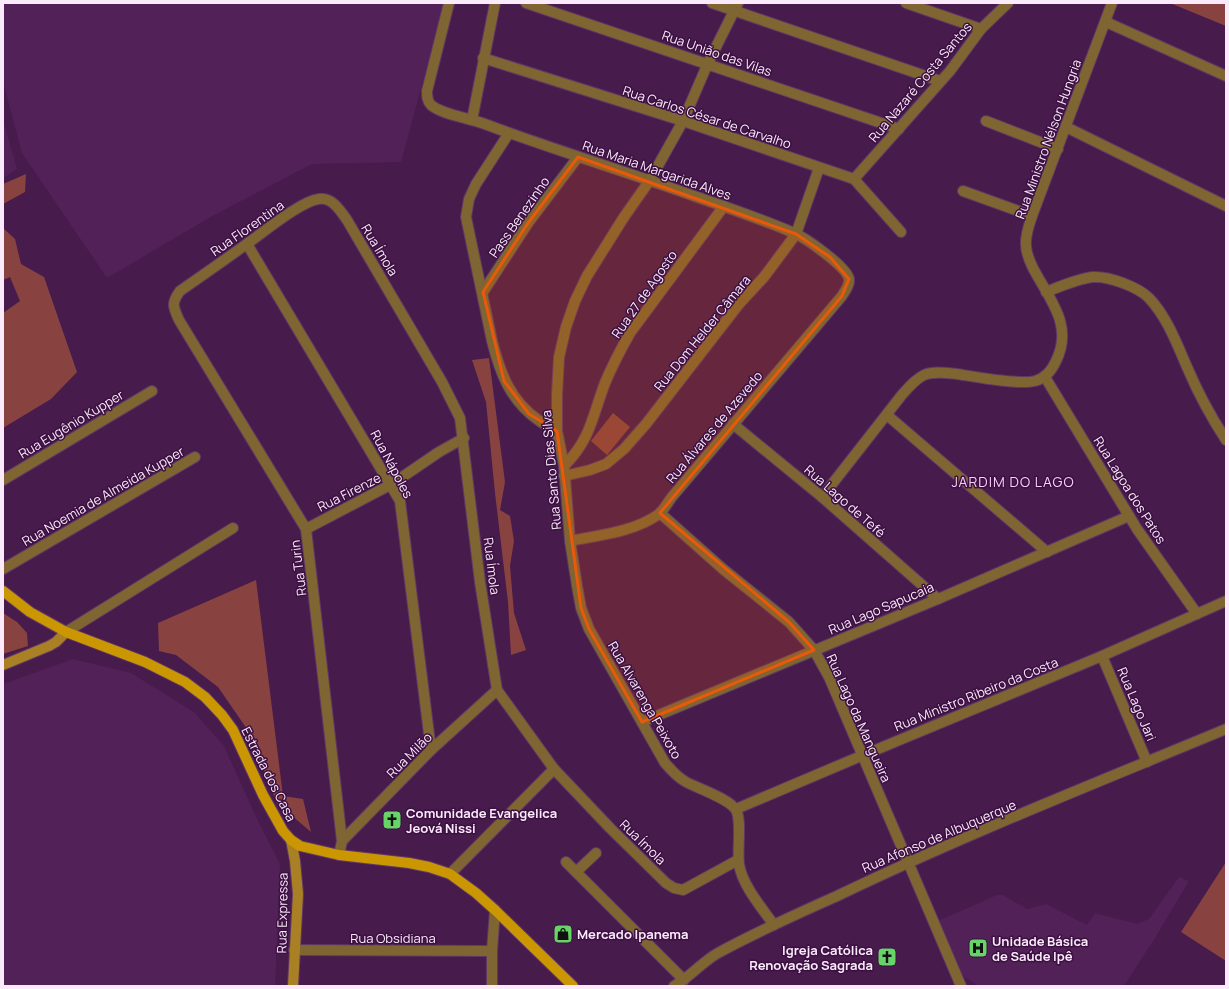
<svg xmlns="http://www.w3.org/2000/svg" width="1229" height="989" font-family="Manrope,sans-serif">
	<rect width="100%" height="100%" fill="#471b4c"/>
	<!-- built -->
	<g fill="#522158">
		<polygon points="3,3 444,3 401,162 312,164 214,215 107,278 22,153 3,81"/>
		<polygon points="3,120 17,169 3,178"/>
		<polygon points="73,659 131,673 194,712 224,746 257,819 280,864 275,986 3,986 3,684"/>
		<polygon points="1179,877 1189,881 1155,938 1124,986 978,986 962,975 938,921 997,895 1003,895 1027,909 1046,904 1087,925 1095,913 1137,924 1149,919"/>
	</g>
	<!-- green -->
	<g fill="#884340">
		<polygon points="1170,3 1226,3 1226,26"/>
		<polygon points="26,174 25,192 3,204 3,184"/>
		<polygon points="3,228 15,239 21,264 44,277 77,372 51,399 3,428 3,313 20,301 10,277 3,280"/>
		<polygon points="489,358 505,482 500,510 510,516 514,541 510,566 514,613 526,650 511,655 508,602 495,493 486,402 472,360"/>
		<polygon points="613,413 630,427 607,455 591,441"/>
		<polygon points="256,580 283,796 303,799 311,832 277,803 247,729 218,687 176,655 159,651 158,623"/>
		<polygon points="3,613 17,622 27,633 28,646 3,654"/>
		<polygon points="1226,862 1226,961 1181,932"/>
	</g>
	<g fill="none" stroke-linecap="round" stroke-linejoin="round">
		<defs>
			<g id="street">
				<path d="M449,3L427,91C427,96 427,101 431,105C441,114 468,118 482,123C554,150 628,172 700,198C732,209 764,220 794,233C806,238 847,267 849,279C850,285 845,291 842,296L672,497C668,502 664,510 659,514C634,532 600,535 570,541"/>
				<polyline points="526,3 899,129"/>
				<polyline points="712,3 940,81"/>
				<path d="M738,3L708,63L683,121L650,180L624,217L587,276L575,301L566,327L559,357L557,395V431L564,466L570,541L577,586L581,608L589,629L665,763C671,770 677,777 686,782C697,788 730,799 736,810C742,820 737,851 739,864C742,885 762,908 774,925"/>
				<polyline points="906,3 981,29"/>
				<polyline points="1106,22 1226,76"/>
				<polyline points="483,58 683,121 854,179 901,232"/>
				<polyline points="472,120 495,3"/>
				<polyline points="986,121 1058,149"/>
				<polyline points="1066,127 1226,206"/>
				<path d="M509,133L476,184L469,199L466,217L492,341C500,373 510,400 538,420C544,425 551,427 557,431"/>
				<polyline points="854,179 950,71 981,29 1008,3"/>
				<polyline points="963,191 1032,216"/>
				<polyline points="247,244 400,501 431,750"/>
				<polyline points="483,292 528,223 578,157"/>
				<path d="M1046,292C1061,286 1077,279 1093,277C1109,276 1138,287 1149,298C1167,317 1177,344 1187,367C1198,393 1211,417 1226,440"/>
				<polyline points="1045,377 1137,529 1197,614"/>
				<polyline points="887,415 1047,552"/>
				<polyline points="733,424 822,497 938,599"/>
				<path d="M564,466C591,439 592,417 605,383C612,366 621,349 630,333L724,206"/>
				<polyline points="564,476 590,470 606,464 624,449 646,424 739,304 764,277 796,234 819,168"/>
				<polyline points="3,480 152,391"/>
				<path d="M822,497L901,396C908,388 914,380 924,375C934,371 946,373 957,374C976,377 1018,385 1035,381C1046,378 1052,370 1056,361C1074,325 1049,299 1033,268C1030,262 1026,253 1026,245C1025,236 1029,225 1032,216L1112,3"/>
				<polyline points="660,513 723,569 789,622 814,650 829,677 961,986"/>
				<polyline points="306,529 392,484 439,452 464,438"/>
				<polyline points="3,569 195,457"/>
				<polyline points="66,632 233,528"/>
				<polyline points="1102,656 1147,762"/>
				<polyline points="642,722 938,599 1129,516"/>
				<polyline points="736,809 861,756 1102,656 1226,601"/>
				<polyline points="342,841 431,750 497,690"/>
				<path d="M339,855L342,841L306,529L179,320C173,307 171,303 180,291C203,275 226,259 248,243C264,232 301,201 319,199C332,197 340,210 347,220L442,382L460,418L480,582L497,690L554,769L610,828L666,883L674,888L683,890L738,860"/>
				<polyline points="566,862 684,980"/>
				<polyline points="576,872 596,853"/>
				<polyline points="450,874 554,769"/>
				<polyline points="294,950 492,951"/>
				<polyline points="492,986 492,951 495,910"/>
				<path d="M674,986C690,977 702,962 718,953C756,932 797,914 837,896C964,835 1096,783 1226,729"/>
			</g>
			<g id="secondary">
				<polyline points="3,665 49,646 56,642 66,632"/>
				<polyline points="291,840 295,861 298,894 293,986"/>
			</g>
			<polyline id="primary" points="3,591 30,612 66,632 145,662 185,682 205,697 222,715 233,730 263,795 283,831 291,840 300,846 339,855 409,863 429,867 450,874 476,893 495,910 573,986"/>
		</defs>
		<!-- street casing -->
		<use href="#street" stroke="#603865" stroke-width="12"/>
		<!-- secondary casing -->
		<use href="#secondary" stroke="#603865" stroke-width="12"/>
		<!-- primary casing -->
		<use href="#primary" stroke="#603865" stroke-width="12"/>
		<!-- street -->
		<use href="#street" stroke="#7e6531" stroke-width="10"/>
		<!-- secondary -->
		<use href="#secondary" stroke="#a98124" stroke-width="10"/>
		<!-- primary -->
		<use href="#primary" stroke="#ca9601" stroke-width="10"/>
	</g>
	<!-- marked area -->
	<path fill="#e8590c" fill-opacity="0.2" stroke="#e8590c" stroke-width="3" stroke-linejoin="round" d="M578,157L796,234L830,257L849,279L842,296L660,513L789,622L814,650L642,722L589,629L581,608L557,431L529,414L504,381L483,292L528,223Z"/>
	<!-- icons -->
	<defs>
		<symbol id="church-square" viewBox="-11 -11 22 22"><rect x="-9" y="-9" width="18" height="18" rx="4" fill="#66d466" stroke="#3c1041"/><path d="M-1.2-6h2.4v3.5h3.3v2.4h-3.3V6h-2.4V-.1h-3.3v-2.4h3.3Z" fill="#111"/></symbol>
		<symbol id="shop-square" viewBox="-11 -11 22 22"><rect x="-9" y="-9" width="18" height="18" rx="4" fill="#66d466" stroke="#3c1041"/><path d="M-5-2.5h2.3a2.7 3.5 0 0 1 5.4 0H5L5.5 6h-11ZM-1.5-2.5h3a1.5 2.3 0 0 0-3 0Z" fill="#111"/></symbol>
		<symbol id="hospital-square" viewBox="-11 -11 22 22"><rect x="-9" y="-9" width="18" height="18" rx="4" fill="#66d466" stroke="#3c1041"/><path d="M-5-5h3v3.5h4V-5h3V5h-3V1.5h-4V5h-3Z" fill="#111"/></symbol>
	</defs>
	<g fill-rule="evenodd">
		<use href="#church-square" x="381" y="809" width="22" height="22"/>
		<use href="#shop-square" x="552" y="923" width="22" height="22"/>
		<use href="#hospital-square" x="967" y="937" width="22" height="22"/>
		<use href="#church-square" x="876" y="946" width="22" height="22"/>
	</g>
	<g text-anchor="middle" dominant-baseline="central" stroke-width="3" stroke-linejoin="round" paint-order="stroke">
		<!-- street labels -->
		<g font-size="13" fill="#fbeafc" stroke="#3c1041">
			<text transform="translate(717 53) rotate(19)">Rua União das Vilas</text>
			<text transform="translate(920 82) rotate(-50)">Rua Nazaré Costa Santos</text>
			<text transform="translate(707 117) rotate(18)">Rua Carlos César de Carvalho</text>
			<text transform="translate(1048 139) rotate(-70)">Rua Ministro Nélson Hungria</text>
			<text transform="translate(657 170) rotate(19)">Rua Maria Margarida Alves</text>
			<text transform="translate(519 217) rotate(-55)">Pass Benezinho</text>
			<text transform="translate(247 228) rotate(-35)">Rua Florentina</text>
			<text transform="translate(380 250) rotate(59)">Rua Ímola</text>
			<text transform="translate(644 294) rotate(-55)">Rua 27 de Agosto</text>
			<text transform="translate(702 333) rotate(-51)">Rua Dom Helder Câmara</text>
			<text transform="translate(71 424) rotate(-31)">Rua Eugênio Kupper</text>
			<text transform="translate(714 427) rotate(-50)">Rua Álvares de Azevedo</text>
			<text transform="translate(392 464) rotate(62)">Rua Nápoles</text>
			<text transform="translate(551 470) rotate(-95)">Rua Santo Dias Silva</text>
			<text transform="translate(1130 490) rotate(58)">Rua Lagoa dos Patos</text>
			<text transform="translate(349 492) rotate(-27)">Rua Firenze</text>
			<text transform="translate(103 496) rotate(-30)">Rua Noemia de Almeida Kupper</text>
			<text transform="translate(845 501) rotate(41)">Rua Lago de Tefé</text>
			<text transform="translate(492 566) rotate(83)">Rua Ímola</text>
			<text transform="translate(298 568) rotate(-97)">Rua Turin</text>
			<text transform="translate(881 608) rotate(-23)">Rua Lago Sapucaia</text>
			<text transform="translate(976 694) rotate(-22)">Rua Ministro Ribeiro da Costa</text>
			<text transform="translate(645 700) rotate(60)">Rua Alvarenga Peixoto</text>
			<text transform="translate(1137 704) rotate(67)">Rua Lago Jari</text>
			<text transform="translate(859 718) rotate(66)">Rua Lago da Mangueira</text>
			<text transform="translate(409 755) rotate(-45)">Rua Milão</text>
			<text transform="translate(269 774) rotate(63)">Estrada dos Casa</text>
			<text transform="translate(939 836) rotate(-23)">Rua Afonso de Albuquerque</text>
			<text transform="translate(643 842) rotate(44)">Rua Ímola</text>
			<text transform="translate(282 913) rotate(-89)">Rua Expressa</text>
			<text x="393" y="938">Rua Obsidiana</text>
		</g>
		<!-- poi labels -->
		<g font-size="13" font-weight="bold" fill="#fbeafc" stroke="#3c1041" text-anchor="start">
			<text x="406" y="813">Comunidade Evangelica<tspan x="406" dy="15">Jeová Nissi</tspan></text>
			<text x="577" y="934">Mercado Ipanema</text>
			<text x="992" y="941">Unidade Básica<tspan x="992" dy="15">de Saúde Ipê</tspan></text>
			<text x="873" y="950" text-anchor="end">Igreja Católica<tspan x="873" dy="15">Renovação Sagrada</tspan></text>
		</g>
		<!-- neighbourhood labels -->
		<g font-size="14" letter-spacing="1" fill="#facffe" stroke="#3c1041">
			<text x="1013" y="481">JARDIM DO LAGO</text>
		</g>
	</g>
	<!-- border -->
	<rect width="1229" height="989" fill="none" stroke="#fbeafc" stroke-width="8"/>
</svg>
